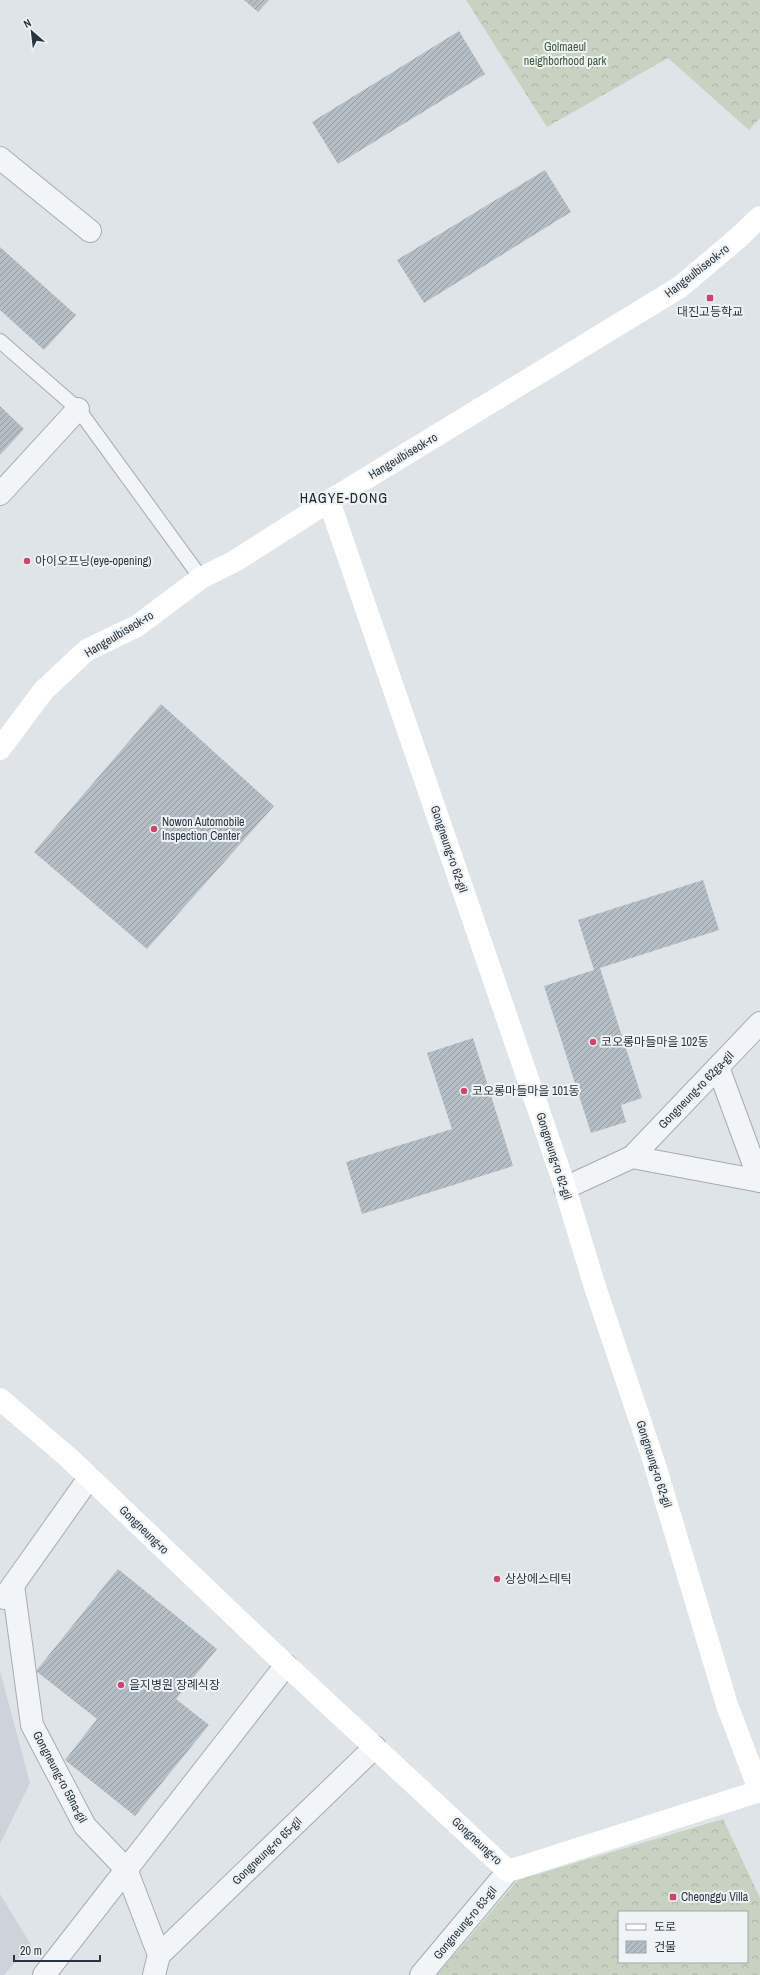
<svg xmlns="http://www.w3.org/2000/svg" width="760" height="1975" font-family="'Archivo Narrow','Noto Sans KR',sans-serif">
	<defs>
		<pattern id="forest-crowns" width="20" height="18" patternUnits="userSpaceOnUse"><rect width="20" height="18" fill="#c7d2c0"/><path d="M2 6a3 3 0 1 1 6 0M12 15a3 3 0 1 1 6 0" fill="none" stroke="#abb5a6"/></pattern>
		<pattern id="building-hatch" width="6" height="6" patternUnits="userSpaceOnUse"><rect width="6" height="6" fill="#b6bec5"/><path d="M-1 1l2-2M0 6l6-6M5 7l2-2" fill="none" stroke="#949ba1"/></pattern>
	</defs>
	<rect width="100%" height="100%" fill="#dfe4e8"/>
	<!-- built -->
	<g fill="#cdd3da">
		<polygon points="0,1671 30,1783 0,1844"/>
		<polygon points="0,1894 31,1945 4,1975 0,1975"/>
	</g>
	<!-- forest -->
	<g fill="url(#forest-crowns)" fill-rule="evenodd">
		<polygon points="466,0 760,0 760,118 749,130 668,58 547,127"/>
		<path d="M723,1819L760,1898V1975H437L518,1880ZM619,1912H747V1962H619Z"/>
	</g>
	<!-- building -->
	<g fill="url(#building-hatch)">
		<polygon points="244,0 269,0 258,12"/>
		<polygon points="459,31 485,74 338,164 312,122"/>
		<polygon points="545,170 571,212 424,303 397,260"/>
		<polygon points="0,247 76,315 44,350 0,310"/>
		<polygon points="0,406 24,429 0,455"/>
		<polygon points="161,704 274,806 147,949 34,852"/>
		<polygon points="703,880 719,930 600,968 642,1098 621,1105 626,1122 591,1133 544,986 594,970 578,920"/>
		<polygon points="473,1038 513,1166 362,1214 346,1162 452,1129 427,1053"/>
		<polygon points="118,1569 217,1649 176,1699 209,1725 135,1816 65,1760 97,1719 36,1671"/>
	</g>
	<g fill="none" stroke-linecap="round" stroke-linejoin="round">
		<defs>
			<polyline id="lane" points="0,341 78,409 201,578"/>
			<g id="street">
				<polyline points="0,158 90,231"/>
				<polyline points="0,494 78,409"/>
				<polyline points="718,1067 760,1181"/>
				<polyline points="632,1157 760,1181"/>
				<polyline points="565,1188 632,1157 760,1023"/>
				<polyline points="13,1585 32,1725 85,1826 126,1869 159,1955 154,1975"/>
				<polyline points="4,1598 89,1478"/>
				<polyline points="159,1955 375,1747"/>
				<polyline points="44,1975 286,1665"/>
				<polyline points="421,1975 508,1871"/>
			</g>
		</defs>
		<!-- lane casing -->
		<use href="#lane" stroke="#a4acb2" stroke-width="16"/>
		<!-- street casing -->
		<use href="#street" stroke="#a4acb2" stroke-width="24"/>
		<!-- lane -->
		<use href="#lane" stroke="#f2f4f7" stroke-width="14"/>
		<!-- street -->
		<use href="#street" stroke="#f2f4f7" stroke-width="22"/>
		<!-- secondary -->
		<g stroke="#fff" stroke-width="22">
			<polyline points="329,501 561,1175 595,1287 654,1462 727,1705 760,1792"/>
			<polyline points="0,749 44,690 87,650 137,626 201,578 235,561 329,501 680,287 738,238 760,217"/>
			<polyline points="0,1399 69,1458 270,1650 508,1871 760,1791"/>
		</g>
	</g>
	<!-- markers -->
	<g fill="#cd456a" stroke="#eff3f6" stroke-width="1.5">
		<rect x="706" y="294" width="8" height="8" rx="2"/>
		<circle cx="27" cy="561" r="4"/>
		<circle cx="154" cy="829" r="4"/>
		<circle cx="593" cy="1042" r="4"/>
		<circle cx="464" cy="1091" r="4"/>
		<circle cx="497" cy="1579" r="4"/>
		<circle cx="121" cy="1685" r="4"/>
		<rect x="669" y="1893" width="8" height="8" rx="2"/>
	</g>
	<g text-anchor="middle" dominant-baseline="central" stroke-width="4" stroke-linejoin="round" paint-order="stroke">
		<!-- park labels -->
		<g font-size="12" fill="#415b36" stroke="#eff3f6">
			<text x="565" y="47">Golmaeul<tspan x="565" dy="14">neighborhood park</tspan></text>
		</g>
		<!-- street labels -->
		<g font-size="12" fill="#28343f" stroke="#eff3f6">
			<text transform="translate(697 271) rotate(-38)">Hangeulbiseok-ro</text>
			<text transform="translate(403 456) rotate(-31)">Hangeulbiseok-ro</text>
			<text transform="translate(119 634) rotate(-31)">Hangeulbiseok-ro</text>
			<text transform="translate(449 849) rotate(71)">Gongneung-ro 62-gil</text>
			<text transform="translate(696 1090) rotate(-46)">Gongneung-ro 62ga-gil</text>
			<text transform="translate(554 1156) rotate(72)">Gongneung-ro 62-gil</text>
			<text transform="translate(654 1464) rotate(72)">Gongneung-ro 62-gil</text>
			<text transform="translate(144 1530) rotate(44)">Gongneung-ro</text>
			<text transform="translate(60 1777) rotate(62)">Gongneung-ro 59na-gil</text>
			<text transform="translate(477 1841) rotate(43)">Gongneung-ro</text>
			<text transform="translate(267 1851) rotate(-44)">Gongneung-ro 65-gil</text>
			<text transform="translate(465 1923) rotate(-50)">Gongneung-ro 63-gil</text>
		</g>
		<!-- poi labels -->
		<g font-size="12" fill="#28343f" stroke="#eff3f6" text-anchor="start">
			<text x="710" y="312" text-anchor="middle">대진고등학교</text>
			<text x="35" y="561">아이오프닝(eye-opening)</text>
			<text x="162" y="822">Nowon Automobile<tspan x="162" dy="14">Inspection Center</tspan></text>
			<text x="601" y="1042">코오롱마들마을 102동</text>
			<text x="472" y="1091">코오롱마들마을 101동</text>
			<text x="505" y="1579">상상에스테틱</text>
			<text x="129" y="1685">을지병원 장례식장</text>
			<text x="681" y="1897">Cheonggu Villa</text>
		</g>
		<!-- quarter labels -->
		<g font-size="14" letter-spacing="1" fill="#1a2530" stroke="#eff3f6">
			<text x="344" y="498">HAGYE-DONG</text>
		</g>
	</g>
	<!-- legend -->
	<rect x="618" y="1911" width="130" height="52" fill="#eff3f6" stroke="#9fa7ad"/>
	<rect x="626" y="1924" width="20" height="6" fill="#ffffff" stroke="#9fa7ad"/>
	<text x="654" y="1931" font-size="12" fill="#28343f">도로</text>
	<rect x="626" y="1941" width="20" height="12" fill="url(#building-hatch)" stroke="#9fa7ad"/>
	<text x="654" y="1951" font-size="12" fill="#28343f">건물</text>
	<!-- north arrow -->
	<g transform="translate(32 32) rotate(332)" stroke="#eff3f6" stroke-width="3" paint-order="stroke">
	<path d="M0-3L7 15L0 10L-7 15Z" fill="#28343f"/>
	<text y="-6" font-size="11" font-weight="bold" text-anchor="middle" fill="#28343f">N</text>
	</g>
	<!-- scale -->
	<path d="M14 1955v6h86v-6" fill="none" stroke="#28343f" stroke-width="2"/>
	<text x="20" y="1955" font-size="12" fill="#28343f" stroke="#eff3f6" stroke-width="3" paint-order="stroke">20 m</text>
</svg>
